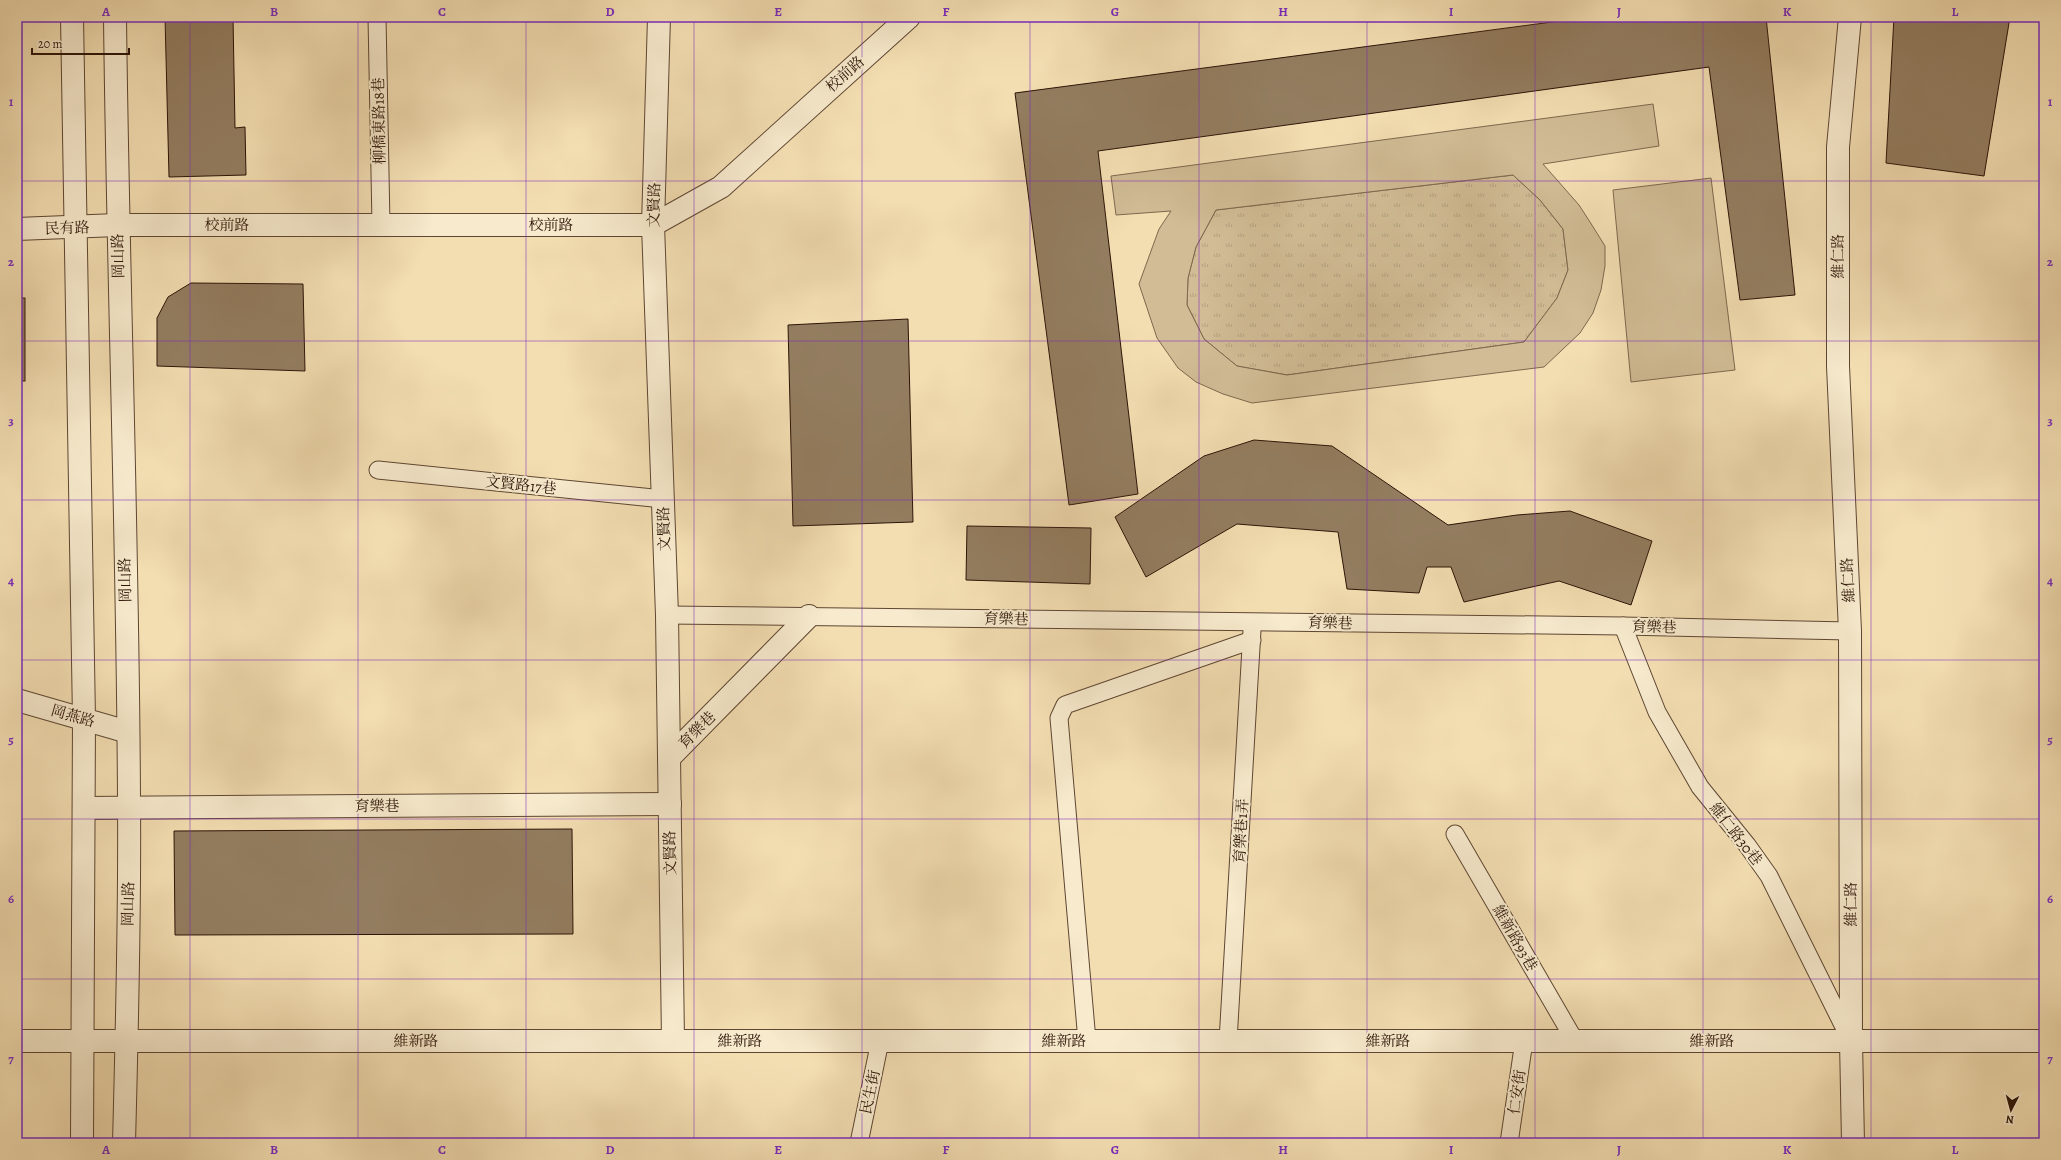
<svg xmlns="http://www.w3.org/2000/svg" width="2061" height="1160" font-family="Alegreya,'Noto Serif TC',serif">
	<defs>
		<pattern id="grass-tufts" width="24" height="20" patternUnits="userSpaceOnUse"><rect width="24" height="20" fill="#d1bc95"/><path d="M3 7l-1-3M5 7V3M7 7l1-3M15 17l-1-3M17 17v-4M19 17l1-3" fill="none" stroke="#b4a17f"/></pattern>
	</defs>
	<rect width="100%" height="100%" fill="#f3deb2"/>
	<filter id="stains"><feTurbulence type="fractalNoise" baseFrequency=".005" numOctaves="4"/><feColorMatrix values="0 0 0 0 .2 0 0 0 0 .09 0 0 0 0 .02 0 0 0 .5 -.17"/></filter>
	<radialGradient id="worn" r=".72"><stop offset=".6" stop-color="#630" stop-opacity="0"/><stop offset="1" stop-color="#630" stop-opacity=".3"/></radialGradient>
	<!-- grass -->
	<polygon fill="url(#grass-tufts)" stroke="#7e684e" points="1513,175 1540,200 1563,229 1568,270 1557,298 1524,342 1287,375 1237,366 1204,339 1187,305 1188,278 1196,247 1216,210"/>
	<!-- pitch -->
	<g fill="#d1bc95" stroke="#7e684e" fill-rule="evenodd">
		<path d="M1653,104L1659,146L1543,164L1579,205L1590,222L1605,246V266L1601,290L1593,313L1580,333L1544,367L1252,403L1223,394L1196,382L1178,368L1157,338L1139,284L1159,229L1171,211L1116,215L1111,176ZM1513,175L1540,200L1563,229L1568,270L1557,298L1524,342L1287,375L1237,366L1204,339L1187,305L1188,278L1196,247L1216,210Z"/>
		<polygon points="1711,178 1735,370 1631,382 1613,190"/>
	</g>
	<!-- building -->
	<g fill="#937d60" stroke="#2c1407">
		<polygon points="165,17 233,17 235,128 245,127 246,175 169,177"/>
		<polygon points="1590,17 1766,17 1795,295 1740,300 1709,67 1098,151 1138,494 1069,505 1015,93"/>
		<polygon points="1894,17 2008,17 2009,23 1984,176 1886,163"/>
		<polygon points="191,283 303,284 305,371 157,366 157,318 168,297"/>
		<rect x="17" y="298" width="8" height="83"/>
		<polygon points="908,319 913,522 793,526 788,325"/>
		<polygon points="1254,440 1332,446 1448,525 1517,515 1570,511 1652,541 1631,605 1559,581 1464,602 1451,567 1427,567 1419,593 1347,589 1338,532 1237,524 1146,577 1115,517 1204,456"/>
		<polygon points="967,526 1091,528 1090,584 966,580"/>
		<polygon points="572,829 573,934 175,935 174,831"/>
	</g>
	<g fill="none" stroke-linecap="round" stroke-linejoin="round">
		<defs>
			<g id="service">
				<polyline points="377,17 381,225"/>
				<polyline points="378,470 663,499"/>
				<polyline points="667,615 1623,626 1850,631"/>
				<polyline points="1623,626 1657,712 1700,787 1747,845 1769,876 1851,1041"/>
				<polyline points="1455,834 1575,1041"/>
				<polyline points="1087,1041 1059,718 1065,705 1252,640"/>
				<polyline points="1228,1041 1252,630"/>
				<polyline points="859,1143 880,1041"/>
				<polyline points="1509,1143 1524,1041"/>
			</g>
			<g id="minor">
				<polyline points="72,17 84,719 82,1143"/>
				<path d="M115,17C118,279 128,541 129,803C130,917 127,1030 124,1143"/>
				<polyline points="659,17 653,225 667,615 673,1041"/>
				<polyline points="1850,17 1838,147 1838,366 1850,631 1851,1041 1853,1143"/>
				<polyline points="17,229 117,225 653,225 721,187 909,17"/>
				<polyline points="17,700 128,732"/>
				<polyline points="669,758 809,616"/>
				<polyline points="84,808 670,804"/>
				<polyline points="17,1041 2044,1041"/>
			</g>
		</defs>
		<!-- service casing -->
		<use href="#service" stroke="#5e4632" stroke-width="19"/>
		<!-- minor casing -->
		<use href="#minor" stroke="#5e4632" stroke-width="24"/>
		<!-- service -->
		<use href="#service" stroke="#f7eacd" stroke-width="17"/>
		<!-- minor -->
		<use href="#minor" stroke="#f7eacd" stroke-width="22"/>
	</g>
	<!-- grid -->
	<path fill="none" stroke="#7b2cbf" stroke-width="1" stroke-opacity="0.55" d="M190,17V1143M358,17V1143M526,17V1143M694,17V1143M862,17V1143M1030,17V1143M1199,17V1143M1367,17V1143M1535,17V1143M1703,17V1143M1871,17V1143M17,181H2044M17,341H2044M17,500H2044M17,660H2044M17,819H2044M17,979H2044"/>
	<g text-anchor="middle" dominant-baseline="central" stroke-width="4" stroke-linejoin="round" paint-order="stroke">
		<!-- street labels -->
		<g font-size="15" fill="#2c1407" stroke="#f7eacd">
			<text transform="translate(845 74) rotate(-42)">校前路</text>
			<text transform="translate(379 121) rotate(-91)">柳橋東路18巷</text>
			<text transform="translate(654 205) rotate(-89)">文賢路</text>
			<text x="227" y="225">校前路</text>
			<text x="551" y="225">校前路</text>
			<text transform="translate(67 228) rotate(-2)">民有路</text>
			<text transform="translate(118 256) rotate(-91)">岡山路</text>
			<text transform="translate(1838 256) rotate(-90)">維仁路</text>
			<text transform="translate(521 485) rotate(6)">文賢路17巷</text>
			<text transform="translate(664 529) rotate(-92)">文賢路</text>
			<text transform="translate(125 580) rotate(-91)">岡山路</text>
			<text transform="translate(1848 580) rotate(-93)">維仁路</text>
			<text transform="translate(1006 619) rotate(1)">育樂巷</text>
			<text transform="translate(1330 623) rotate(1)">育樂巷</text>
			<text transform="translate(1654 627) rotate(1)">育樂巷</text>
			<text transform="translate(73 716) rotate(16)">岡燕路</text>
			<text transform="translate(697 730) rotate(-45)">育樂巷</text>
			<text x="377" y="806">育樂巷</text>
			<text transform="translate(1241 831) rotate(-87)">育樂巷1弄</text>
			<text transform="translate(1736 834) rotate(52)">維仁路30巷</text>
			<text transform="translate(670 853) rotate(-91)">文賢路</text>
			<text transform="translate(128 904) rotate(-89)">岡山路</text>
			<text transform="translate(1851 904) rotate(-90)">維仁路</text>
			<text transform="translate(1515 938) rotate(60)">維新路93巷</text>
			<text x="416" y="1041">維新路</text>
			<text x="740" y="1041">維新路</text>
			<text x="1064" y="1041">維新路</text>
			<text x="1388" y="1041">維新路</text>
			<text x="1712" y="1041">維新路</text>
			<text transform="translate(870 1092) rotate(-78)">民生街</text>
			<text transform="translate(1517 1092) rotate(-82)">仁安街</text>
		</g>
	</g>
	<!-- margin -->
	<rect width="2061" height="1160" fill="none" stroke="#f3deb2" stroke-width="44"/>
	<!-- north arrow -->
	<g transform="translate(2011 1110) rotate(186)" stroke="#f7eacd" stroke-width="3" paint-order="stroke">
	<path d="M0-3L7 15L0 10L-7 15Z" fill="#2c1407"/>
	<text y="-6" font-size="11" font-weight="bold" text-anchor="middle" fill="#2c1407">N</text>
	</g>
	<!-- scale -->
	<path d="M32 48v6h97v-6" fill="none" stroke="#2c1407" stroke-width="2"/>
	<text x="38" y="48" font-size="12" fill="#2c1407" stroke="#f7eacd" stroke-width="3" paint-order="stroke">20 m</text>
	<rect x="22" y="22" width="2017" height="1116" fill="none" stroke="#7b2cbf" stroke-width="1.5"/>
	<g font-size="13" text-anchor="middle" font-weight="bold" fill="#7b2cbf">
		<text x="106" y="16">A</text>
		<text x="274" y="16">B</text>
		<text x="442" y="16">C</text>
		<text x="610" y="16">D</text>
		<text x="778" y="16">E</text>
		<text x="946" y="16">F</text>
		<text x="1115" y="16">G</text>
		<text x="1283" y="16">H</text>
		<text x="1451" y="16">I</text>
		<text x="1619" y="16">J</text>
		<text x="1787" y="16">K</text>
		<text x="1955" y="16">L</text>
		<text x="11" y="106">1</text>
		<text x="2050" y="106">1</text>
		<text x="11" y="266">2</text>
		<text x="2050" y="266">2</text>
		<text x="11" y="425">3</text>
		<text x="2050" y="425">3</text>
		<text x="11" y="585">4</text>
		<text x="2050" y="585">4</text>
		<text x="11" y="744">5</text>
		<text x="2050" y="744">5</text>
		<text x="11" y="903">6</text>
		<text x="2050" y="903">6</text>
		<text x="11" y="1063">7</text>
		<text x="2050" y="1063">7</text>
		<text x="106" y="1154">A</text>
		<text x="274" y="1154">B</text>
		<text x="442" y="1154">C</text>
		<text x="610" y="1154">D</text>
		<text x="778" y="1154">E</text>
		<text x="946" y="1154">F</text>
		<text x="1115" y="1154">G</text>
		<text x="1283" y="1154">H</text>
		<text x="1451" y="1154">I</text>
		<text x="1619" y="1154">J</text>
		<text x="1787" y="1154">K</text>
		<text x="1955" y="1154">L</text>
	</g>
	<rect width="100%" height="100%" filter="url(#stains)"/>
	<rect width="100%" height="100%" fill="url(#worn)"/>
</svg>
